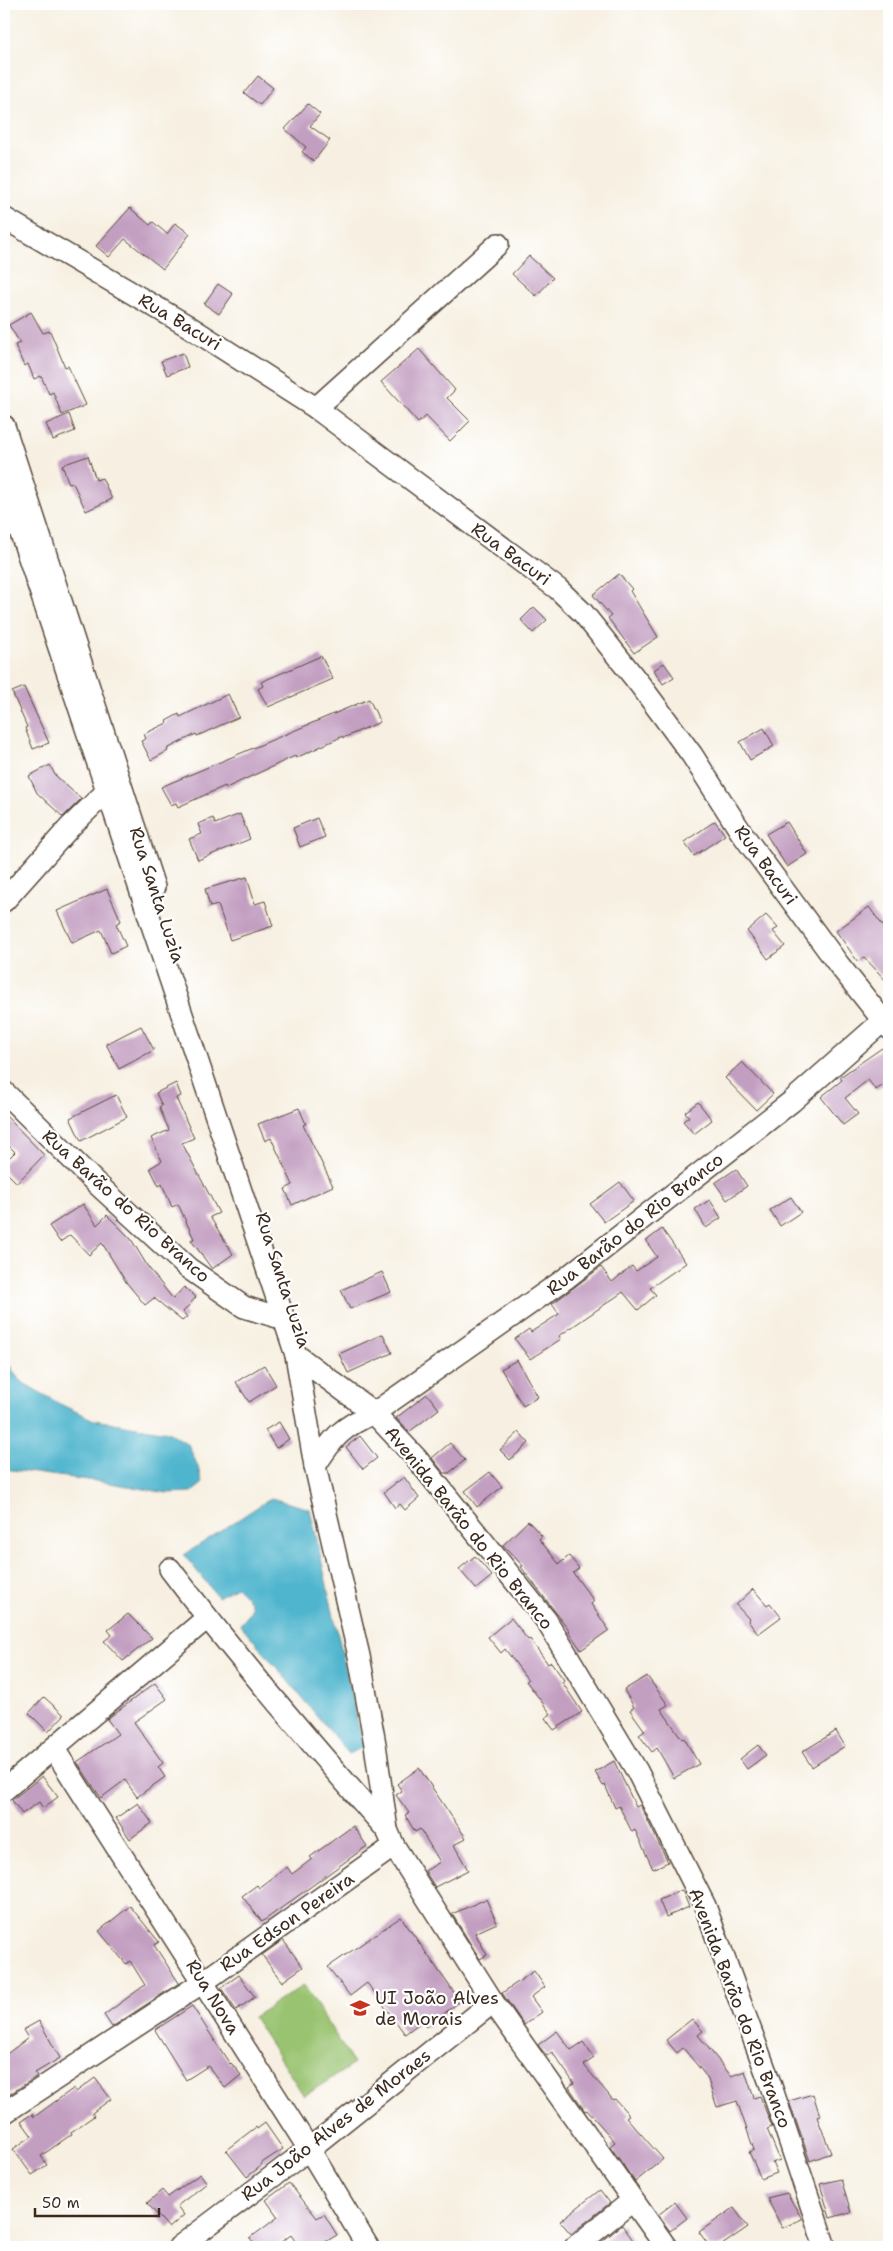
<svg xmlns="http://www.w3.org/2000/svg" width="893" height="2251" font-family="'Shantell Sans',sans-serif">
	<rect width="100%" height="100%" fill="#fff"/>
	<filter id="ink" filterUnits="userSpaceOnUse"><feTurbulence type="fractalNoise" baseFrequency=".02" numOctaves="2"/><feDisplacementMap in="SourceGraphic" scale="10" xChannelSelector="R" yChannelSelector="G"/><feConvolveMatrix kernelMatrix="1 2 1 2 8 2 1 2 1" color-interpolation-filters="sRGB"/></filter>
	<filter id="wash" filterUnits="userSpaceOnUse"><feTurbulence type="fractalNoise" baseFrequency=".0096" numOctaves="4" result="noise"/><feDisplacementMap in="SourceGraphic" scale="20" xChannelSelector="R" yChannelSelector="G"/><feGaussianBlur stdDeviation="1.12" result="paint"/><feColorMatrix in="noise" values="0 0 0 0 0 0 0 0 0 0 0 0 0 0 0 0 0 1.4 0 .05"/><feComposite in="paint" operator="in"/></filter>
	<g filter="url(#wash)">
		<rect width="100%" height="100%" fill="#f7f0e2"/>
		<!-- green -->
		<polygon fill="#99c370" stroke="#6a7647" points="304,1985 354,2064 304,2096 253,2017"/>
		<!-- water -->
		<g fill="#50b5ce" stroke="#467076">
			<polygon points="4,1357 20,1381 60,1404 94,1420 168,1432 188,1444 198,1467 202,1484 192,1492 167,1493 104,1482 4,1469"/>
			<path d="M271,1498L310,1509L363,1747L349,1754L240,1624C259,1606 252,1603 236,1587L218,1597L184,1555Z"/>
		</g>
		<g id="blocks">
			<!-- building -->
			<g fill="#c29ec1">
				<polygon points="258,76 273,88 260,105 244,93"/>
				<polygon points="308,104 320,114 310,126 330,140 314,161 302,152 306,147 285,129"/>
				<polygon points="130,208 150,225 153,222 167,234 175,223 190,234 163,269 125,239 109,257 96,246"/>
				<polygon points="529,256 553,278 536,296 512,274"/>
				<polygon points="218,284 233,294 219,314 204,304"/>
				<polygon points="31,312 43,333 50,331 65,367 68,366 86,405 62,415 53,392 49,394 41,376 34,379 28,364 24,366 15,345 20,343 9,325"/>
				<polygon points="419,349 455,390 447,398 470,421 450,441 426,416 418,423 381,382"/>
				<polygon points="183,353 188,367 167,375 161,361"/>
				<polygon points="69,414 75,431 53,440 46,424"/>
				<polygon points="88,456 96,480 102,478 112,499 86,511 73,483 69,484 62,465"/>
				<polygon points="619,574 632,589 630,591 658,637 634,653 608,618 611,616 593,595"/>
				<polygon points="534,607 547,620 533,633 521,620"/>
				<polygon points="321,656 333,679 268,707 258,689 263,686 261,682"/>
				<polygon points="664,663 674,677 663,684 654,670"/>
				<polygon points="24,687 49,743 33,749 25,728 27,727 12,692"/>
				<polygon points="228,694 239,717 197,736 196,734 167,749 168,751 151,760 141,741 146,739 144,734 167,723 166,721 179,714 180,717"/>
				<polygon points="369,699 380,722 343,738 343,736 296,758 295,756 226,788 225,786 178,807 176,803 171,805 161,787"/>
				<polygon points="764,728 774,746 750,760 740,742"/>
				<polygon points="50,765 55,775 81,799 63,817 37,793 29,776"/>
				<polygon points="240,814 250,839 198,860 189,839 202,834 198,824 213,818 215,824"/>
				<polygon points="317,818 325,837 300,847 293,828"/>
				<polygon points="715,821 725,835 694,856 684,842"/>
				<polygon points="787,822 807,854 787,867 766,834"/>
				<polygon points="247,877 255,904 265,901 273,926 230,940 218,905 210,907 205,889"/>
				<polygon points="107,889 121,921 116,924 126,946 111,953 101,930 72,943 57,911"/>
				<polygon points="869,907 889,934 889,984 864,957 858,962 836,931"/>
				<polygon points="766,915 778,928 773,931 785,946 768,959 747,931"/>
				<polygon points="141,1026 154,1050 119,1069 106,1044"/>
				<polygon points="882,1048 889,1058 889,1081 876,1090 868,1080 845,1098 858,1114 843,1125 821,1097 842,1080 840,1077"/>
				<polygon points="742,1062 773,1094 756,1110 725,1078"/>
				<polygon points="176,1083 181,1096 176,1098 194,1138 182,1143 219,1213 210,1217 233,1254 212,1269 191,1240 194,1239 178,1204 172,1207 162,1184 159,1186 150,1168 162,1161 151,1138 169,1130 159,1107 162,1106 156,1093"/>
				<polygon points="116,1095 127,1117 81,1141 70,1118"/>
				<polygon points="698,1102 712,1120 694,1134 683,1121 689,1117 685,1112"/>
				<polygon points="299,1108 306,1124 303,1125 333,1186 292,1205 285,1189 293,1185 271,1138 265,1141 258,1124"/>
				<polygon points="4,1114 44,1155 17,1183 4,1170 4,1163 15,1152 4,1141"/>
				<polygon points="736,1169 747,1186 727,1200 715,1183"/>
				<polygon points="620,1182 634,1201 604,1222 590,1204"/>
				<polygon points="791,1197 801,1212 780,1226 770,1210"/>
				<polygon points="710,1200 721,1218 706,1228 695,1209"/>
				<polygon points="83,1204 97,1225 107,1215 131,1239 148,1267 173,1299 184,1287 196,1297 183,1312 187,1317 182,1321 154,1298 145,1305 126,1282 102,1243 89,1255 70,1235 60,1242 49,1226"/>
				<polygon points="662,1229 686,1263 650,1288 656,1295 638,1310 623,1292 559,1336 561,1339 530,1359 515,1339 529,1329 531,1332 559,1314 552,1304 601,1267 612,1282 632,1266 636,1271 657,1257 646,1241"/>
				<polygon points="382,1272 391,1292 350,1309 341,1290"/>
				<polygon points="383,1334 392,1353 348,1373 339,1354"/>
				<polygon points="517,1360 538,1397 523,1406 501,1369"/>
				<polygon points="264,1365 276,1385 249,1402 236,1382"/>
				<polygon points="427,1394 439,1409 409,1432 396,1418"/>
				<polygon points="279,1422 289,1439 276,1448 265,1430"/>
				<polygon points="519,1432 529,1443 510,1460 500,1450"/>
				<polygon points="360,1436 377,1458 363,1469 346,1447"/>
				<polygon points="450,1443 465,1460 449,1473 444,1473 432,1458"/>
				<polygon points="490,1472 502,1487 477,1507 465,1491"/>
				<polygon points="404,1477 419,1498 405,1510 400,1504 395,1508 384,1492"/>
				<polygon points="528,1521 542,1536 539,1539 559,1564 569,1556 579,1568 573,1573 594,1601 591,1604 609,1630 581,1650 569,1632 570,1631 521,1567 523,1566 503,1545"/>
				<polygon points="475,1556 492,1576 476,1589 459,1569"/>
				<polygon points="753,1589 767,1605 770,1603 781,1617 758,1634 748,1621 749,1619 736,1605"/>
				<polygon points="128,1614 152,1638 123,1661 104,1641 112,1635 108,1630"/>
				<polygon points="511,1618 528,1640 530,1639 548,1664 551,1662 564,1680 562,1682 582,1712 554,1730 545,1718 551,1714 526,1681 528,1680 505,1649 501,1653 488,1637"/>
				<polygon points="647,1676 668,1705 661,1709 682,1739 684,1738 699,1764 674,1778 657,1748 652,1752 639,1735 645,1731 630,1710 634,1707 624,1690"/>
				<polygon points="155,1683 167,1699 134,1722 163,1763 158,1767 165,1777 137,1797 125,1780 101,1798 77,1762 118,1734 107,1719"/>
				<polygon points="44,1697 64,1715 48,1732 29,1713"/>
				<polygon points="836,1731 845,1746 812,1767 802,1752"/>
				<polygon points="758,1745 766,1755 747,1769 740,1759"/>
				<polygon points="614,1761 636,1807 640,1805 668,1862 653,1869 635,1830 632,1832 619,1806 615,1808 605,1785 603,1786 595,1772"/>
				<polygon points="419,1768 466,1838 454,1845 468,1870 435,1887 425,1871 440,1862 420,1829 415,1832 405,1815 409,1813 396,1795 402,1791 397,1784"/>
				<polygon points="42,1776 58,1797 43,1808 39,1802 22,1814 12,1800"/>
				<polygon points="138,1803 152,1823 130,1839 116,1818"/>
				<polygon points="353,1826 367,1846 262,1922 242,1896 257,1885 259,1888 287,1867 292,1874 312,1859 310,1857"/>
				<polygon points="682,1890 689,1907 666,1917 659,1900"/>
				<polygon points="486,1899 497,1923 475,1933 487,1955 480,1959 452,1914"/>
				<polygon points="130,1906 159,1942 154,1945 179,1983 112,2027 104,2015 145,1985 130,1961 126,1964 99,1931"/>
				<polygon points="401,1917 460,2001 427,2027 422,2021 405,2034 367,1983 350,1996 328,1967"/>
				<polygon points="283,1940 303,1967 282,1982 262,1955"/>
				<polygon points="534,1971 545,1987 531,1997 542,2012 524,2025 502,1993"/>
				<polygon points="239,1975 255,1997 236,2010 221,1988"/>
				<polygon points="192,2006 230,2064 231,2063 241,2075 225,2088 208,2066 186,2080 155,2030"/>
				<polygon points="692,2019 703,2031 698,2035 731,2076 745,2071 754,2098 760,2096 772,2127 767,2129 780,2160 772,2163 777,2173 761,2179 749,2152 754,2150 737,2101 717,2107 707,2077 683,2048 677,2053 666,2040"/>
				<polygon points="39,2021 60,2058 35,2073 37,2076 4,2098 4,2056 28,2038 23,2030"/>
				<polygon points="557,2031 571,2050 583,2042 594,2058 584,2065 613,2100 615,2099 629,2115 626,2117 663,2159 635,2182 610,2146 615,2142 587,2110 585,2111 569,2087 574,2083 552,2052 547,2056 538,2045"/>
				<polygon points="95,2078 111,2099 92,2113 94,2116 71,2132 72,2134 41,2156 47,2165 32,2175 13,2149 32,2136 21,2121 32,2114 34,2117 74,2088 76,2092"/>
				<polygon points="813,2094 820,2116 817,2117 831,2153 810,2161 789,2101"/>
				<polygon points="265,2123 283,2149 260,2164 261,2166 247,2177 226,2150 256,2127 257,2129"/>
				<polygon points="200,2174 207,2183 177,2206 184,2215 169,2228 147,2203 162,2190 168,2197"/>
				<polygon points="841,2179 851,2212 830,2218 820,2184"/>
				<polygon points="289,2183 317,2218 324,2214 337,2235 317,2247 299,2247 291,2235 274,2247 257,2247 250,2238 278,2217 266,2200"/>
				<polygon points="600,2190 610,2203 571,2234 560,2221"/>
				<polygon points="787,2193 802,2219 782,2228 767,2198"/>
				<polygon points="675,2202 687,2218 670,2231 658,2215"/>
				<polygon points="734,2208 748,2227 719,2247 710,2247 699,2232"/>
				<polygon points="622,2225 638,2247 601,2247 599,2244"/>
			</g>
		</g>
	</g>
	<g filter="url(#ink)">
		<use href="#blocks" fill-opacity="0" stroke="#57483b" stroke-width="1"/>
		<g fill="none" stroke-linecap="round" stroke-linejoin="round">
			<defs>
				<g id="minor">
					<polyline points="4,218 188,326 316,408 558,589 583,613 641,686 692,755 741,832 839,965 889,1028"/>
					<polyline points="316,408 498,244"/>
					<polyline points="4,426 154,887"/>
					<polyline points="4,483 296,1355 315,1466 359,1656 375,1744 387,1830 394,1846 493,2002 666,2247"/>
					<polyline points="4,901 70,827 107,791 118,794"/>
					<polyline points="4,1092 96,1183 188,1268 244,1307 284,1319"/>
					<polyline points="296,1355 374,1413 417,1459 546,1620 637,1771 705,1906 770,2083 825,2247"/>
					<path d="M315,1466C334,1436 342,1427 374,1413L565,1279L791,1102L884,1020"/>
					<path d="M170,1569C238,1659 312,1745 387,1830"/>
					<polyline points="54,1749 309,2149 368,2247"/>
					<polyline points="4,1790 207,1618"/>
					<polyline points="4,2113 203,1982 394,1846"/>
					<polyline points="179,2247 309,2149 493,2002"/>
					<polyline points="575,2247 632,2201"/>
				</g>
			</defs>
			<!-- minor casing -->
			<use href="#minor" stroke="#57483b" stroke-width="24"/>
			<!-- minor -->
			<use href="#minor" stroke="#fff" stroke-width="21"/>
		</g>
	</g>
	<!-- icons -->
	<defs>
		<symbol id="school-bare" viewBox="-9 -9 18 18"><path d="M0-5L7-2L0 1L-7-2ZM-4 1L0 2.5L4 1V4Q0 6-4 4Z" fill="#c8321e" stroke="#fff" stroke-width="2.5" paint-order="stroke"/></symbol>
	</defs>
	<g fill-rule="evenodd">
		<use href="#school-bare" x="346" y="1994" width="28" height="28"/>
	</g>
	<g text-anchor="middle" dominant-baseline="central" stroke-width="4.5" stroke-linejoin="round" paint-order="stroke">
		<!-- street labels -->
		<g font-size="18" fill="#3b2a1e" stroke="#fff">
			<text transform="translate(180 322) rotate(31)">Rua Bacuri</text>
			<text transform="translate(511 554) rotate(36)">Rua Bacuri</text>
			<text transform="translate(766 865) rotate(54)">Rua Bacuri</text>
			<text transform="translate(157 895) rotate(72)">Rua Santa Luzia</text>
			<text transform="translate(126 1206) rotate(42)">Rua Barão do Rio Branco</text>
			<text transform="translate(635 1224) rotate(-38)">Rua Barão do Rio Branco</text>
			<text transform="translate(283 1280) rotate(72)">Rua Santa Luzia</text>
			<text transform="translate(469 1528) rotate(51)">Avenida Barão do Rio Branco</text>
			<text transform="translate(287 1922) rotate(-35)">Rua Edson Pereira</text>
			<text transform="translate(213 1997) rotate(58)">Rua Nova</text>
			<text transform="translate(740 2008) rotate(69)">Avenida Barão do Rio Branco</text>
			<text transform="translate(336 2125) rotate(-38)">Rua João Alves de Moraes</text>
		</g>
		<!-- poi labels -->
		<g font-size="18" fill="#3b2a1e" stroke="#fff" text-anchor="start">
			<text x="375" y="1998">UI João Alves<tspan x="375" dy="21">de Morais</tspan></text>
		</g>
	</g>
	<!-- margin -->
	<rect width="893" height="2251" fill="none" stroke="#fff" stroke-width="20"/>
	<!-- scale -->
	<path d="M35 2208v8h124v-8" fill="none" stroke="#3b2a1e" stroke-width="2.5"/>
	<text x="42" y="2208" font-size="15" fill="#3b2a1e" stroke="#ffffff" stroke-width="4" paint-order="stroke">50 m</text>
</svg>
